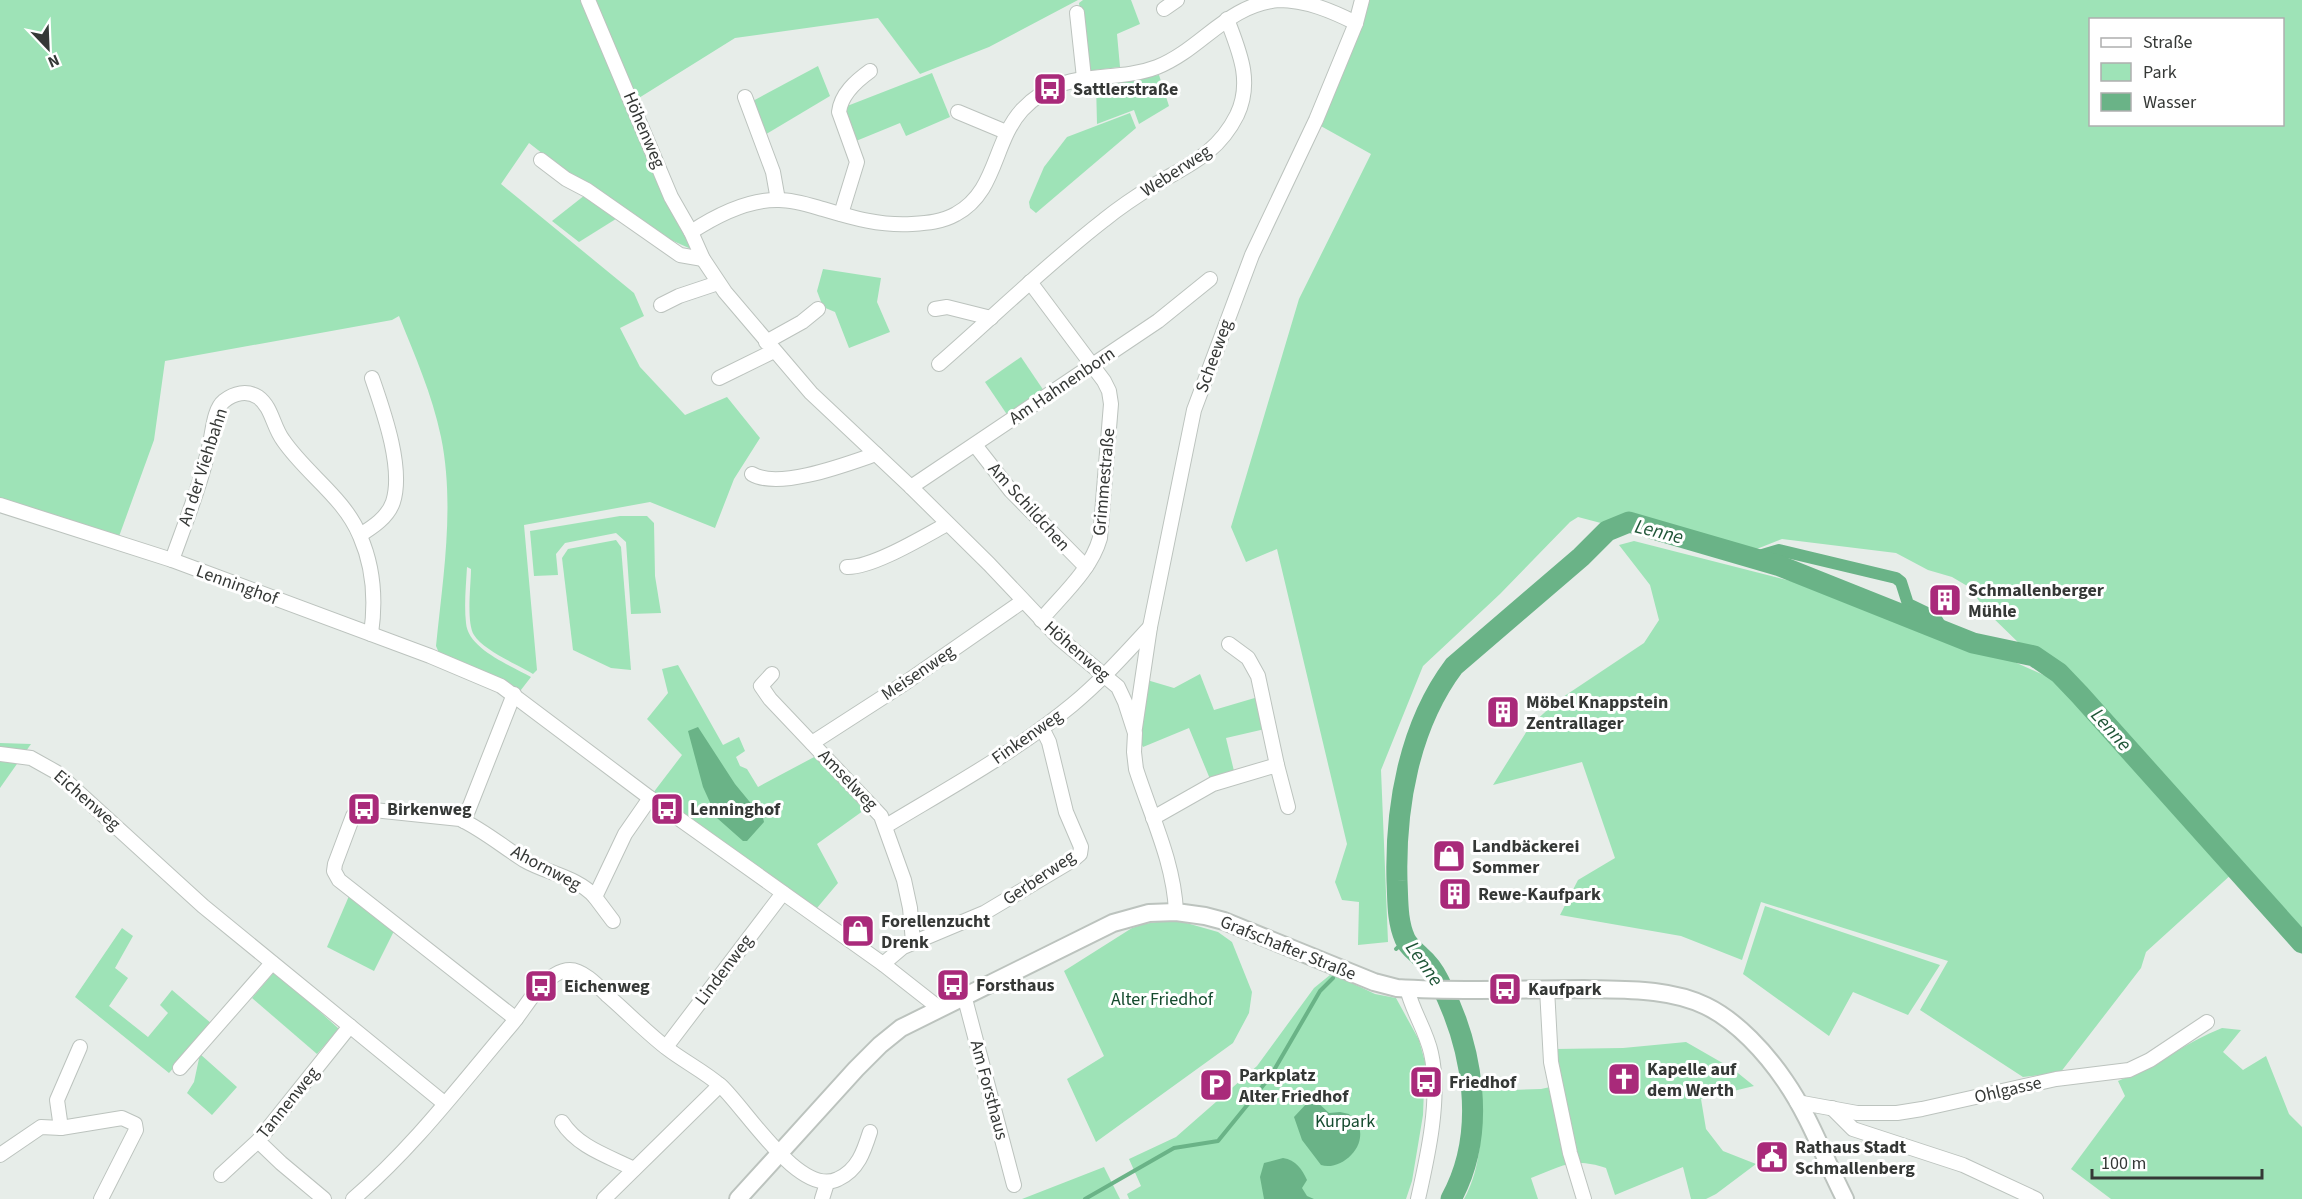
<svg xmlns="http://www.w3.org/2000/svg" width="2302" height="1199" font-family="'Source Sans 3',sans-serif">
	<rect width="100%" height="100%" fill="#e7ede9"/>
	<!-- green -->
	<g fill="#9ee3b7" fill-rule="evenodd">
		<path d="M0,0H1078L989,47L920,74L878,18L735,38L634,101L691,249L629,221L529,143L501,184L634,293L644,316L620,328L640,367L685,415L727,397L760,438L734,479L715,528L650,502L524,525L537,670L533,674C518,665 483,650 474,635C466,622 471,585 471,569L467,567C466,585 464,605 466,623C468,649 510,665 531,677L517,695L439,653L436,646C443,577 455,505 441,437C432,394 415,356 399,316L392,320L165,361L154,440L117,542L0,502Z"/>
		<polygon points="1083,0 1131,0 1140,24 1117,34 1120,67 1087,71 1079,3"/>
		<path d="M1366,0H2302V948L2233,873L2146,952L2141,968L2060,1073L2023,1077L1920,1010L1948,961L1761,902L1742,960L1681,936L1560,915L1578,880L1615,858L1582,762L1493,785L1530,726L1557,701L1644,643L1659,620L1650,585L1619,545L1634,541L1892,607L2059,682L1987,612L1969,587L1952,577L1928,570L1896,553L1782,539L1734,558L1578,517L1570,522L1500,594L1423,666L1381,770L1388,942L1358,945L1359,902L1342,900L1335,882L1347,844L1277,549L1246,562L1231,527L1299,299L1371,154L1319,125ZM2090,20H2282V124H2090Z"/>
		<polygon points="818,66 830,96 763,136 751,102"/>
		<polygon points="932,73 950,117 906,136 900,123 856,141 842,108"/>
		<polygon points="1159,75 1169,106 1139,124 1134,110 1097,124 1096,83"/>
		<polygon points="1130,113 1136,128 1036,213 1030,208 1029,202 1044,167 1067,137"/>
		<polygon points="585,195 619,217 579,242 552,221"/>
		<polygon points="823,269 881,278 877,302 890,332 849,348 835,312 823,307 817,291"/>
		<polygon points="1021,357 1044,391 1008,416 985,382"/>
		<polygon points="620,516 647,516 654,523 655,576 661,613 631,614 626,542 616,533 565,543 556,554 558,575 534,576 530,531"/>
		<polygon points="616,540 621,547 631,670 611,668 573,650 562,558 568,549"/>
		<polygon points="678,665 723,745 739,737 745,751 736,757 740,766 747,769 758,787 816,756 867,808 817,844 838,883 817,908 653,793 682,755 647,719 668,693 662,669"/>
		<polygon points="1200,674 1214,710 1258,697 1265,729 1226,738 1234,771 1210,779 1189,728 1143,747 1138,737 1147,680 1174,688"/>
		<polygon points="0,743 31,744 0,788"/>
		<polygon points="349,896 394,931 374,971 327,947"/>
		<polygon points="1765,906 1940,965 1908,1015 1853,992 1829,1036 1743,974"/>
		<polygon points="1169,920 1183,922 1218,932 1232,942 1252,992 1249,1013 1233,1043 1096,1142 1067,1079 1104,1056 1064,971 1132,928 1144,924"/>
		<polygon points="122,928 133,936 115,968 128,978 109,1006 148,1037 168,1013 160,1005 172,990 212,1024 169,1073 75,997"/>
		<polygon points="275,971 339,1029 317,1054 252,998"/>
		<polygon points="1330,975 1339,977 1375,994 1396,998 1419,1040 1425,1062 1423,1115 1412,1181 1406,1199 1129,1199 1127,1194 1141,1186 1129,1159 1176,1137 1257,1066 1314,988"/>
		<path d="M2222,1028L2241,1030L2223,1052L2243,1070L2266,1056L2289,1114L2302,1127V1199H2111L2071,1169L2125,1096L2118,1081C2155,1067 2186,1042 2222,1028Z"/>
		<path d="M1686,1042L1733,1069L1754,1086L1701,1099L1706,1129L1723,1151L1756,1164L1716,1194L1706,1199H1691L1683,1167L1615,1195L1606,1168C1573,1157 1562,1166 1531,1178L1538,1199H1464C1482,1167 1482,1127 1481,1091L1541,1089L1555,1086V1049L1623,1048Z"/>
		<polygon points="200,1054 237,1087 212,1115 187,1093 194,1082"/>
		<polygon points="1104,1167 1120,1199 1022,1199"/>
	</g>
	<!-- water -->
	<g fill="#6ab387">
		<polygon points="698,727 735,784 763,818 764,822 747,841 743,841 717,818 703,787 688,731"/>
		<path d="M1315,1100L1329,1113L1340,1112L1349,1114C1353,1119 1359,1125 1360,1131C1363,1151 1339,1171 1321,1165L1302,1140L1294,1117L1307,1103Z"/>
		<path d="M1283,1158C1296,1160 1302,1169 1307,1180L1302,1188L1307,1196L1314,1199H1264L1260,1177L1264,1163Z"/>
	</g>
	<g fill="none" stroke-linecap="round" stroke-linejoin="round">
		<!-- stream -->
		<g stroke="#6ab387" stroke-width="4">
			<polyline points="1396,949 1406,940"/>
			<polyline points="1085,1199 1174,1148 1218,1141 1270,1077 1320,991 1333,978"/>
		</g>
		<!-- canal -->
		<polyline stroke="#6ab387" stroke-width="12" points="1752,558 1779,550 1896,578 1901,582 1908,604 1935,617 1943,630"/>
		<!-- river -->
		<path stroke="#6ab387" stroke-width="21" d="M1451,1199C1488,1132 1473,1047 1439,981C1435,973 1427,962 1420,956C1415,951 1408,946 1405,939C1397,921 1398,901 1397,881C1395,807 1409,726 1454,666L1581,557L1607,531L1629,522L1780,566L1973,643L2034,656L2059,673L2080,695L2302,943"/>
		<defs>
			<g id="minor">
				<path d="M588,0L671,197L691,232L703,259L725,292L811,393L911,487L989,564L1059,638L1118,687L1125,702L1135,733L1134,752L1136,769C1151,816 1174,862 1176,912"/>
				<polyline points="1164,9 1177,0"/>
				<polyline points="1077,13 1084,78"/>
				<polyline points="745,97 773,172 778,200"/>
				<polyline points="958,112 1006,132"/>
				<polyline points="541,160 566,179 587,190 680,255 703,259"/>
				<path d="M841,214L857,162L839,112C841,94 856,81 870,71"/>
				<path d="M691,232C717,215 748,199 779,200C794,200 809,205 823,209C853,218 881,226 912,224C927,223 942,222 956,214C997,192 993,142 1022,110C1064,65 1110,85 1157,67C1202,49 1226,5 1279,0C1306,0 1332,11 1356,23"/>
				<path d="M1030,282L1104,381L1109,391L1111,404L1100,538C1091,570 1062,595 1041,620"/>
				<polyline points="661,305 679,296 718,283"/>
				<polyline points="935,309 947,307 991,318"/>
				<polyline points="766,342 802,322 818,309"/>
				<path d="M939,364C994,316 1046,265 1104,220C1120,207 1138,195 1156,184C1190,164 1218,153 1237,115C1253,81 1239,51 1227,19"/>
				<polyline points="719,378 774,351"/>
				<polyline points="975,445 1011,491 1086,567"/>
				<path d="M752,474C779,490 847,464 876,454"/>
				<polyline points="911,487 1158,321 1210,279"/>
				<polyline points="0,505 172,560 430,656 501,686 650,798 883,964 939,1008"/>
				<path d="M360,535C373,527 388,517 393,502C404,468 383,410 372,378"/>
				<path d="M172,560C186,521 201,484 210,443C213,430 214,409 224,401C234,393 247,390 258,397C272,407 273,427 283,440C306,474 344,497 360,536C374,568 376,600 371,634"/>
				<path d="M847,567C872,568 923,537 947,524"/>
				<polyline points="1229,644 1248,658 1258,676 1277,765"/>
				<polyline points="772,674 761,686 770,699 881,816 904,880 910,908 913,942"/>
				<polyline points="1135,728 1150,627 1194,410 1252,255 1316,120 1356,23 1362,0"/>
				<polyline points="812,743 905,683 1023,601"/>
				<polyline points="0,754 31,758 56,772 203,906 444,1103"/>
				<polyline points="1153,818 1213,784 1277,765 1288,807"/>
				<polyline points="464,821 514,694"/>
				<path d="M886,826C949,788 1015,752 1072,705C1101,681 1125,654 1150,627"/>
				<polyline points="595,897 613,921"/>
				<polyline points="883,964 903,947 984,913 1073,860 1080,854 1081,847 1066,812 1049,742 1042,728"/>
				<path d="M1407,988C1412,1011 1426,1030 1431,1053C1441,1097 1428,1155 1418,1199"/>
				<polyline points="1547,989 1551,1062 1570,1153 1584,1199"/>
				<polyline points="964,995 1014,1185"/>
				<path d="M516,1019L339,880L334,871L335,864L353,816L357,811L364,809L460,819C483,830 502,846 524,860C546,873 578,877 595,897L625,834L650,798"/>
				<polyline points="666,1047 783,893"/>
				<polyline points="180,1068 272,963"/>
				<polyline points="1797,1102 1857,1113 1897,1113 1922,1109 2056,1079 2129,1070 2150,1060 2207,1022"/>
				<polyline points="1832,1108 1853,1129 1963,1165 2036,1199"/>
				<path d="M562,1122C578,1147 608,1156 634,1169"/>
				<polyline points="61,1128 57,1100 80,1047"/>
				<polyline points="258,1141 281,1163 324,1199"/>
				<polyline points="0,1155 41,1127 61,1128 122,1118 135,1124 136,1130 101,1199"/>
				<polyline points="221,1175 258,1141 350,1026"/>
				<path d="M353,1199C413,1148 461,1084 512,1024C522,1012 531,996 542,985C550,978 559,970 570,970C583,970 598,986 607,995C628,1013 647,1033 668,1049C685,1062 705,1072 721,1086C746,1109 800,1198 838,1179C858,1170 864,1151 870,1132"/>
				<polyline points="604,1199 720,1085"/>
				<polyline points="822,1199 827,1183"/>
			</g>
			<path id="tertiary" d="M738,1199L856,1069L880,1045L901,1028L1113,923L1149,913L1176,912L1205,916L1224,921L1374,982L1397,988C1459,992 1522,989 1584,989C1624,990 1669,988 1706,1006C1737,1021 1766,1053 1785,1081C1810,1117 1825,1160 1845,1199"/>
		</defs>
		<!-- minor casing -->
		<use href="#minor" stroke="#bcc3be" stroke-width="16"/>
		<!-- tertiary casing -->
		<use href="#tertiary" stroke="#bcc3be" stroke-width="20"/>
		<!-- minor -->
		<use href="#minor" stroke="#fff" stroke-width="14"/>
		<!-- tertiary -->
		<use href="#tertiary" stroke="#fff" stroke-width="16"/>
	</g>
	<!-- icons -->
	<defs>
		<symbol id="bus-square" viewBox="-11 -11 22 22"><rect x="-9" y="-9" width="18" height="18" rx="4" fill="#a92a7a" stroke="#fff"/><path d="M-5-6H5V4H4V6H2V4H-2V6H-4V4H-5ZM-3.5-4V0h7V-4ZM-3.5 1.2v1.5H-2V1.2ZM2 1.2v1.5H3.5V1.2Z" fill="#fff"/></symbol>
		<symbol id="building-square" viewBox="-11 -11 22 22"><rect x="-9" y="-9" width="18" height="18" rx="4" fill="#a92a7a" stroke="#fff"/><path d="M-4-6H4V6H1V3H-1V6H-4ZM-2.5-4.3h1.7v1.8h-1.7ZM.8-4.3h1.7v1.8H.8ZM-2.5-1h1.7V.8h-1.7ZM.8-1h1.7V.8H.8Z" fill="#fff"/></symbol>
		<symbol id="shop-square" viewBox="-11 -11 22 22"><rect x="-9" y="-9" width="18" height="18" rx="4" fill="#a92a7a" stroke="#fff"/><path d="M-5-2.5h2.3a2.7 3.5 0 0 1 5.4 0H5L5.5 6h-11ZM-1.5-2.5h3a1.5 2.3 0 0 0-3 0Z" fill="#fff"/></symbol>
		<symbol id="church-square" viewBox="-11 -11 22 22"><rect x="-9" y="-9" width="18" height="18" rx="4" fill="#a92a7a" stroke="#fff"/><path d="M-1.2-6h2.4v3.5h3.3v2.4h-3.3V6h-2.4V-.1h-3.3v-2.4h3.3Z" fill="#fff"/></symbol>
		<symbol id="parking-square" viewBox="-11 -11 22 22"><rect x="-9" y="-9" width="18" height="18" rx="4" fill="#a92a7a" stroke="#fff"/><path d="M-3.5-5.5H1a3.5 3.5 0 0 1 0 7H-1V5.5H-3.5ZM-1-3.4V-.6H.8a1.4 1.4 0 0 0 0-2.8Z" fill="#fff"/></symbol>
		<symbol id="civic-square" viewBox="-11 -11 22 22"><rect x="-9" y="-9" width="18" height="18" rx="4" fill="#a92a7a" stroke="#fff"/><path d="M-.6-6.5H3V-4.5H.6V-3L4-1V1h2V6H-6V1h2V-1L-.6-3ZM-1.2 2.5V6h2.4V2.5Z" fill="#fff"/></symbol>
	</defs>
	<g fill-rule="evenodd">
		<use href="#bus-square" x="1031" y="70" width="38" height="38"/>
		<use href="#building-square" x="1926" y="581" width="38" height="38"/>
		<use href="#building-square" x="1484" y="693" width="38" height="38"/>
		<use href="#bus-square" x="345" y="790" width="38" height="38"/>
		<use href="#bus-square" x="648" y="790" width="38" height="38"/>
		<use href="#shop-square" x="1430" y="837" width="38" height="38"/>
		<use href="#building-square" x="1436" y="875" width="38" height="38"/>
		<use href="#shop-square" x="839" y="912" width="38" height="38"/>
		<use href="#bus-square" x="934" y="966" width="38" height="38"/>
		<use href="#bus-square" x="522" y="967" width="38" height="38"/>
		<use href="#bus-square" x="1486" y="970" width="38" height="38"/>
		<use href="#church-square" x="1605" y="1060" width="38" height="38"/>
		<use href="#bus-square" x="1407" y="1063" width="38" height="38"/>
		<use href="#parking-square" x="1197" y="1066" width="38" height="38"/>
		<use href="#civic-square" x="1753" y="1138" width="38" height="38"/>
	</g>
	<g text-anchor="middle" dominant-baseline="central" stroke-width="6" stroke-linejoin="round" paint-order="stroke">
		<!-- poi labels -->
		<g font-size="18" font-weight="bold" fill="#353836" stroke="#fff" text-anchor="start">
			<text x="1073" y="89">Sattlerstraße</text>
			<text x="1968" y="590">Schmallenberger<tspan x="1968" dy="21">Mühle</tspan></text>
			<text x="1526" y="702">Möbel Knappstein<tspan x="1526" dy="21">Zentrallager</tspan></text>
			<text x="387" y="809">Birkenweg</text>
			<text x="690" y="809">Lenninghof</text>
			<text x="1472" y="846">Landbäckerei<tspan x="1472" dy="21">Sommer</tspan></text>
			<text x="1478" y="894">Rewe-Kaufpark</text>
			<text x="881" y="921">Forellenzucht<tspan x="881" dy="21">Drenk</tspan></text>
			<text x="976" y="985">Forsthaus</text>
			<text x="564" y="986">Eichenweg</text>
			<text x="1528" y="989">Kaufpark</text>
			<text x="1647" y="1069">Kapelle auf<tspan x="1647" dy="21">dem Werth</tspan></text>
			<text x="1239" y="1075">Parkplatz<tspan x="1239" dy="21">Alter Friedhof</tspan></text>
			<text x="1449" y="1082">Friedhof</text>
			<text x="1795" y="1147">Rathaus Stadt<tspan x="1795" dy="21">Schmallenberg</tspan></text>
		</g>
		<!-- street labels -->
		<g font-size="18" fill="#353836" stroke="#fff">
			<text transform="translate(644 130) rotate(67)">Höhenweg</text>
			<text transform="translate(1176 171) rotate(-33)">Weberweg</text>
			<text transform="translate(1214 356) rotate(-70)">Scheeweg</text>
			<text transform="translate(1062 386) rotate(-34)">Am Hahnenborn</text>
			<text transform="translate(203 467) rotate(-72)">An der Viehbahn</text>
			<text transform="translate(1104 482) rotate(-85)">Grimmestraße</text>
			<text transform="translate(1029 507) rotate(48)">Am Schildchen</text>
			<text transform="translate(237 585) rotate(20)">Lenninghof</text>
			<text transform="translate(1077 651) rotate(41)">Höhenweg</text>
			<text transform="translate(918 673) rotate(-34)">Meisenweg</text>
			<text transform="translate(1027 737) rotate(-35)">Finkenweg</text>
			<text transform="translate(848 780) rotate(46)">Amselweg</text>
			<text transform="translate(87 800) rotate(41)">Eichenweg</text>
			<text transform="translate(546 868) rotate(28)">Ahornweg</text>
			<text transform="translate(1039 878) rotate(-34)">Gerberweg</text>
			<text transform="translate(1288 948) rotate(22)">Grafschafter Straße</text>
			<text transform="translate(724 970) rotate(-53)">Lindenweg</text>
			<text transform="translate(989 1090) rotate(75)">Am Forsthaus</text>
			<text transform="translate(2008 1090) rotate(-13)">Ohlgasse</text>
			<text transform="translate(288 1103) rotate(-51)">Tannenweg</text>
		</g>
		<!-- park labels -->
		<g font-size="18" fill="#144b2e" stroke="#fff">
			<text x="1162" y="999">Alter Friedhof</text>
			<text x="1345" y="1121">Kurpark</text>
		</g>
		<!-- water labels -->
		<g font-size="20" font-style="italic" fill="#1f5537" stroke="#fff">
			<text transform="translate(1659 532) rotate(14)">Lenne</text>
			<text transform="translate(2111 730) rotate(48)">Lenne</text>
			<text transform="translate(1424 964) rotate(55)">Lenne</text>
		</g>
	</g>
	<!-- legend -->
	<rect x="2089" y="18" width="195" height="108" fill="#ffffff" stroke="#aeafaf" stroke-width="1.5"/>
	<rect x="2101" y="38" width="30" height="9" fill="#ffffff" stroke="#aeafaf" stroke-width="1.5"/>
	<text x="2143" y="48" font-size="18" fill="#353836">Straße</text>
	<rect x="2101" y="63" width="30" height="18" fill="#9ee3b7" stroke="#aeafaf" stroke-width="1.5"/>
	<text x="2143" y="78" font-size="18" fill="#353836">Park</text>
	<rect x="2101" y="93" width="30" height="18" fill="#6ab387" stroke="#aeafaf" stroke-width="1.5"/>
	<text x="2143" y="108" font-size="18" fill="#353836">Wasser</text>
	<!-- north arrow -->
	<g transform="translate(48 48) rotate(157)" stroke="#ffffff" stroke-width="4.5" paint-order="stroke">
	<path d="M0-4.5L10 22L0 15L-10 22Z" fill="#353836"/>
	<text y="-9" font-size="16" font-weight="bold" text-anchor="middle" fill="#353836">N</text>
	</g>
	<!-- scale -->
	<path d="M2092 1169v9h170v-9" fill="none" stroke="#353836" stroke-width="3"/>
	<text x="2101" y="1169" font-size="18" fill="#353836" stroke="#ffffff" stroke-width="4.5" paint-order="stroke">100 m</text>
</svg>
